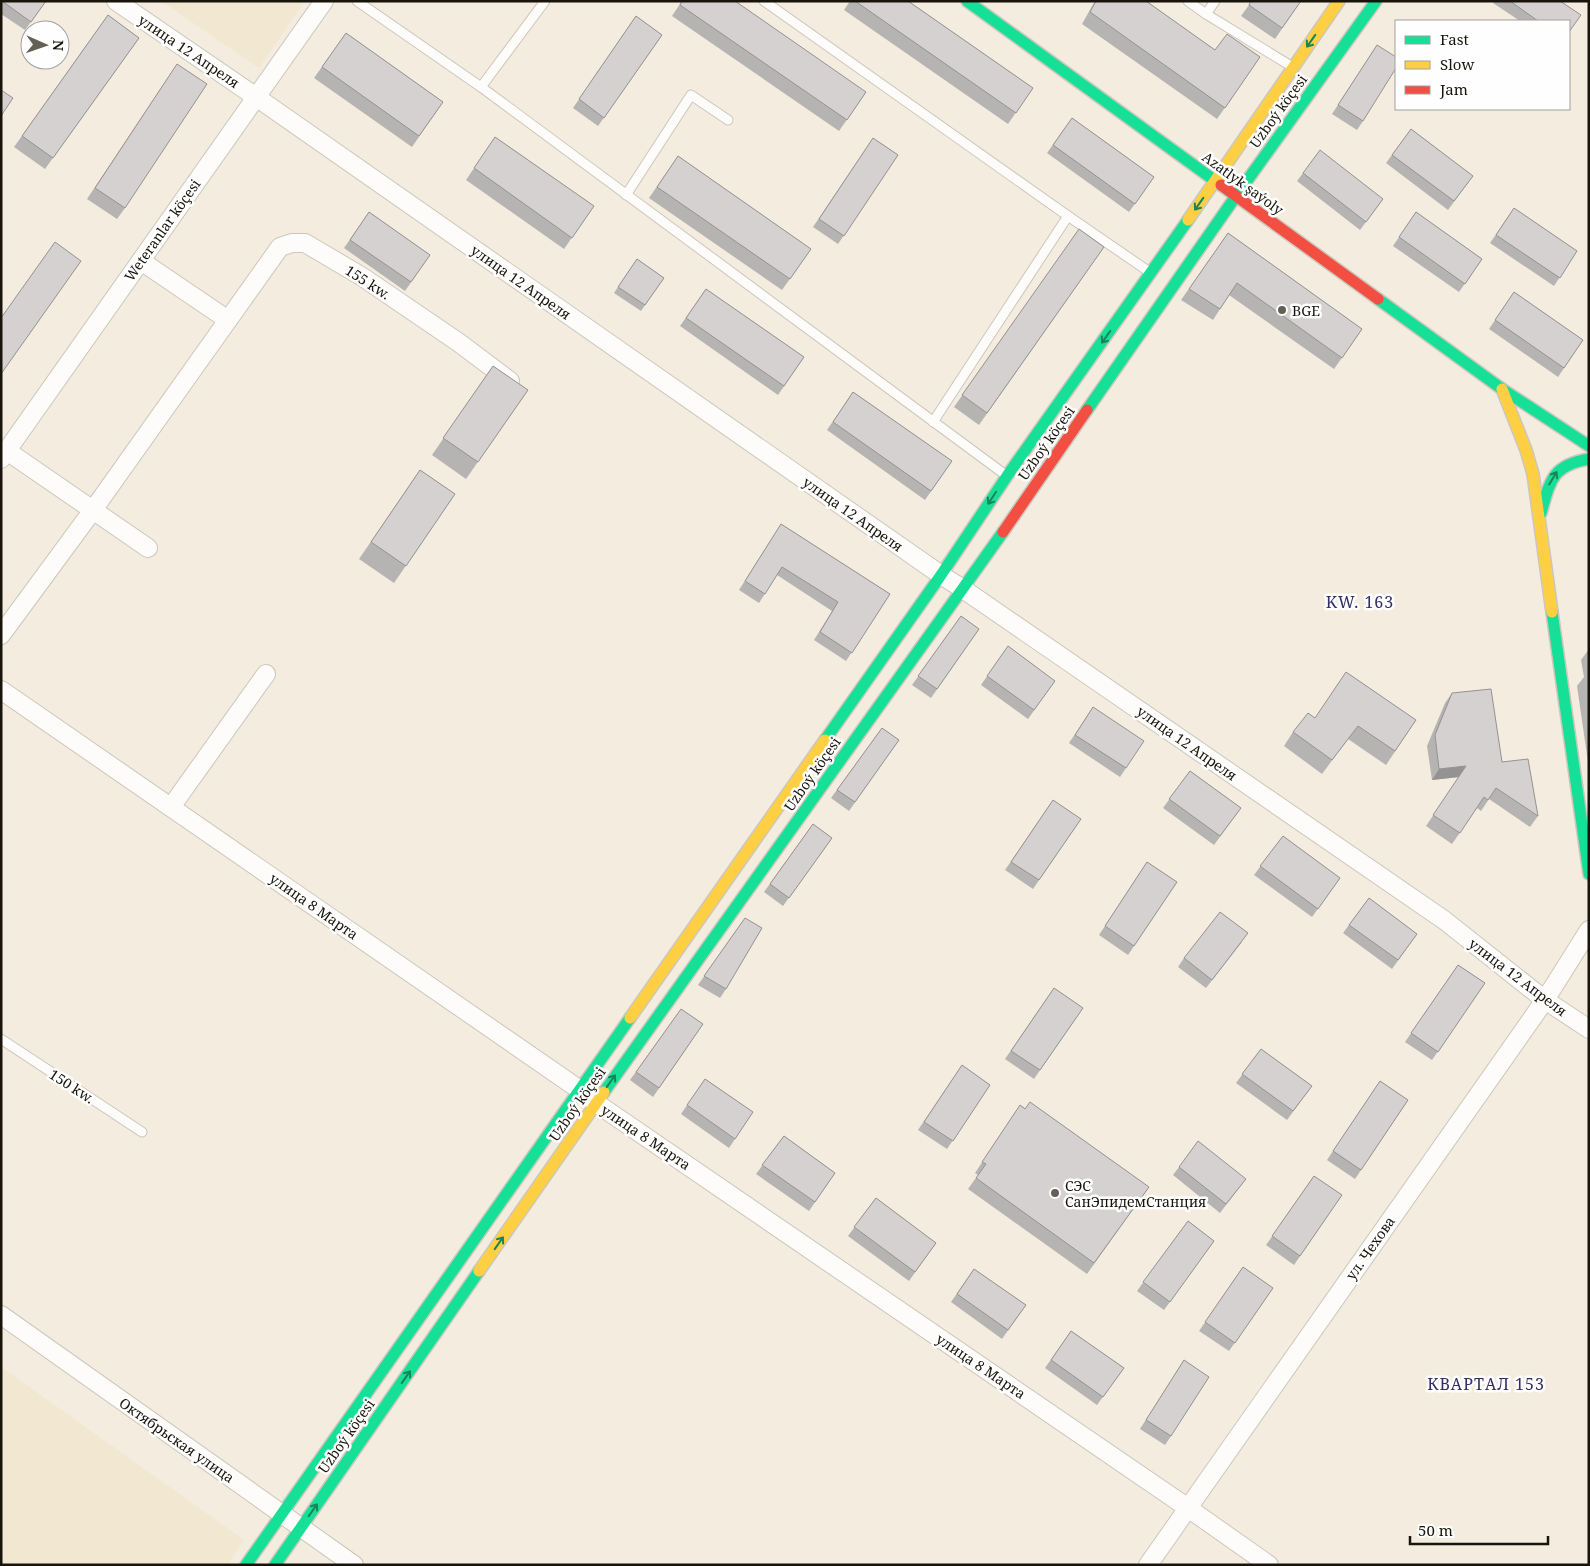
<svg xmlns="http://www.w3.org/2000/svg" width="1590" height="1566" font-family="'Noto Serif',serif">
	<rect width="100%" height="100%" fill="#f3ecdf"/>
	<!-- built -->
	<g fill="#f2e8d1">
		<polygon points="161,1 305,1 259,68"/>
		<polygon points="1,1367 244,1540 227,1565 1,1565"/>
	</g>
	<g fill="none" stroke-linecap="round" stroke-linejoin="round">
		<defs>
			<g id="lane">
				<polyline points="357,1 481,87 1007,476"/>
				<polyline points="764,1 1068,216 1151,273"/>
				<polyline points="1188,1 1206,14 1291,66"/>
				<polyline points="1206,14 1215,1"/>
				<polyline points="481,87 545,1"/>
				<polyline points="626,195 691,95 728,120"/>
				<polyline points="933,422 1068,216"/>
				<polyline points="1,1039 142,1132"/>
			</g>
			<g id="street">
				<polyline points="116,1 256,97 941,575 963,589 1444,920 1545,1000 1589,1029"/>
				<polyline points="228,320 280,247 292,243 305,243 361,276 458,342 510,381"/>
				<polyline points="7,451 148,548"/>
				<polyline points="1,459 324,1"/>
				<polyline points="1,635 93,510 228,320 141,261"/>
				<polyline points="1,690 580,1090 596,1103 1188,1508 1269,1565"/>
				<polyline points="171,807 266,674"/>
				<polyline points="1,1315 354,1565"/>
				<polyline points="1148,1565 1545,1000 1589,930"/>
			</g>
			<g id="fast">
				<polyline points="967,1 1221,185"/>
				<polyline points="1378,299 1502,389 1589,446"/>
				<polyline points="1087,410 1236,196 1376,1"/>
				<path d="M1541,513C1550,481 1552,465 1589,459"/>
				<polyline points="1552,612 1589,874"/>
				<polyline points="825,740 941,575 1007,476 1188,220"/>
				<polyline points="604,1092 1003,532"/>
				<polyline points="246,1565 630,1018"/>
				<polyline points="275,1565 479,1271"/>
			</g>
			<g id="slow">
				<polyline points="1188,220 1339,1"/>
				<polyline points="1502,389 1526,450 1533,474 1552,612"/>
				<polyline points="630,1018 825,740"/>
				<polyline points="479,1271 604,1092"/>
			</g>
			<g id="jam">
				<polyline points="1221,185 1378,299"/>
				<polyline points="1003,532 1087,410"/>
			</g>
		</defs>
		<!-- lane casing -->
		<use href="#lane" stroke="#ccc7bc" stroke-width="11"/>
		<!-- street casing -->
		<use href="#street" stroke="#ccc7bc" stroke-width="20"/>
		<!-- fast casing -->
		<use href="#fast" stroke="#ccc7bc" stroke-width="14"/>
		<!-- slow casing -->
		<use href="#slow" stroke="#ccc7bc" stroke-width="14"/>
		<!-- jam casing -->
		<use href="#jam" stroke="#ccc7bc" stroke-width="14"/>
		<!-- lane -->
		<use href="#lane" stroke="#fdfcfa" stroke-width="9"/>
		<!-- street -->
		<use href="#street" stroke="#fdfcfa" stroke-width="18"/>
		<!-- fast -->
		<use href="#fast" stroke="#16e098" stroke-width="11"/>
		<!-- slow -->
		<use href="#slow" stroke="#ffcf43" stroke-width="11"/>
		<!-- jam -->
		<use href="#jam" stroke="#f24e42" stroke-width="11"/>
	</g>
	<!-- wall -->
	<g fill="#b6b4b3">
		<polygon points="1,1 46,1 25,30 1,14"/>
		<polygon points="682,1 866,92 839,131 672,16"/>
		<polygon points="850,1 908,1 1033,88 1008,124 844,10"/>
		<polygon points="1095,1 1146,1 1215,50 1260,57 1217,119 1082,24"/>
		<polygon points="1301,1 1275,39 1241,16 1249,5"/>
		<polygon points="1494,1 1560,1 1569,21 1520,21 1493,3"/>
		<polygon points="108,15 139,38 45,169 14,147"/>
		<polygon points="636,16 662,35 598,126 573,108"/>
		<polygon points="346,33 443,102 412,147 314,78"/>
		<polygon points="1377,45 1363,121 1357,130 1332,114"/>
		<polygon points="169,76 125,208 117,219 87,199"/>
		<polygon points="1072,118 1154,177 1129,212 1047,153"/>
		<polygon points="1411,129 1473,176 1448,210 1386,163"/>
		<polygon points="495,137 594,206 564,249 466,180"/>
		<polygon points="873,138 898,155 838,244 813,227"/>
		<polygon points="678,156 811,249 782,290 649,198"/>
		<polygon points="1303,173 1383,199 1360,230 1297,181"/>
		<polygon points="1514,208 1577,251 1554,286 1490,243"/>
		<polygon points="369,212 430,255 405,291 344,248"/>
		<polygon points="1416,212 1482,259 1459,292 1393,246"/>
		<polygon points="1079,229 1104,247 979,425 954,407"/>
		<polygon points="1228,233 1362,329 1334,369 1229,295 1213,320 1181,300"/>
		<polygon points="637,259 664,278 641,311 614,293"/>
		<polygon points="706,289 804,357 778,395 680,326"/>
		<polygon points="1514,292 1583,340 1558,377 1489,329"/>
		<polygon points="493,366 528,390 466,479 432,455"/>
		<polygon points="853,392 952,461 925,500 827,430"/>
		<polygon points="420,470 455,494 394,583 359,559"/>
		<polygon points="781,524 890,594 846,661 814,640 832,611 777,575 759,603 739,590"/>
		<polygon points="961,616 979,629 931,698 912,685"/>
		<polygon points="1008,646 1055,681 1028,719 981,685"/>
		<polygon points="1589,649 1589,769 1577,686 1584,677 1581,660"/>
		<polygon points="1452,693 1502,762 1538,816 1530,827 1489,799 1481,811 1477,808 1452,844 1426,826 1459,777 1432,780 1427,746 1445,703"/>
		<polygon points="1093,707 1126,768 1120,777 1069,743"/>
		<polygon points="1314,718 1416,720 1386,765 1348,739 1322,774 1284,746 1293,732"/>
		<polygon points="882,728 899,740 849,811 831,798"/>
		<polygon points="1190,771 1241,808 1214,845 1163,808"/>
		<polygon points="1053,800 1081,819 1033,889 1005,870"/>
		<polygon points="813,824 832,838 783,906 764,892"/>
		<polygon points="1283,836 1340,878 1312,917 1254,875"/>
		<polygon points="1147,862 1177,882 1128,955 1099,935"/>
		<polygon points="1369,898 1417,934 1392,969 1343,933"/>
		<polygon points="745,918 726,989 720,998 698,985"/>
		<polygon points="1242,942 1206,988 1178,967 1184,958"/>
		<polygon points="1458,965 1485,983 1432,1060 1405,1042"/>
		<polygon points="1054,988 1083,1008 1034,1079 1005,1059"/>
		<polygon points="681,1009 703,1024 653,1097 630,1080"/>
		<polygon points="1261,1049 1312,1086 1287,1120 1236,1083"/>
		<polygon points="962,1065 990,1085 947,1149 918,1130"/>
		<polygon points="705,1079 753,1112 729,1148 681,1114"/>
		<polygon points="1380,1081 1408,1100 1355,1179 1327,1160"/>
		<polygon points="1020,1105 1149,1187 1087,1274 968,1189 978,1175 975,1173"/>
		<polygon points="784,1136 835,1173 809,1211 756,1174"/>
		<polygon points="1179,1167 1246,1179 1220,1213 1173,1175"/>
		<polygon points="1314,1176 1342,1195 1294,1265 1266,1245"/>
		<polygon points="876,1198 936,1243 909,1281 848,1236"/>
		<polygon points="1188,1221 1214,1241 1164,1310 1137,1291"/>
		<polygon points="1243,1267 1273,1288 1229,1351 1199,1331"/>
		<polygon points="974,1269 1026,1305 1002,1339 951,1302"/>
		<polygon points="1071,1331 1124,1368 1097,1405 1045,1368"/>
		<polygon points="1184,1360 1171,1436 1165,1445 1140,1429"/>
	</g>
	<!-- shaded-wall -->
	<polygon fill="#949292" points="1466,766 1459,777 1432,780 1439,769"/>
	<!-- building -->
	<g fill="#d4d1d0" stroke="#949292">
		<polygon points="2,1 46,1 31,22"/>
		<polygon points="682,1 735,1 866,92 847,120 680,5"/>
		<polygon points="855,1 908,1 1033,88 1016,113"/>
		<polygon points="1096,1 1146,1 1215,50 1227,34 1260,57 1225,108 1090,12"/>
		<polygon points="1251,1 1301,1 1282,28 1249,5"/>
		<polygon points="1510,1 1560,1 1581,15 1569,32 1569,21 1538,21"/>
		<polygon points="108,15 139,38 53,158 22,136"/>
		<polygon points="636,16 662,35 604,118 579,99"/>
		<polygon points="346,33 443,102 419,136 322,67"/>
		<polygon points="1377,45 1396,57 1396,68 1363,121 1338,105"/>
		<polygon points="177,64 207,84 125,208 95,188"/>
		<polygon points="1,90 13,98 1,116"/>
		<polygon points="1072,118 1154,177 1135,204 1053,145"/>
		<polygon points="1411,129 1473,176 1454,201 1392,155"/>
		<polygon points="495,137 594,206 572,238 474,168"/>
		<polygon points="873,138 898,155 844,236 819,219"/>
		<polygon points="1320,150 1383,199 1366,222 1303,173"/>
		<polygon points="678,156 811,249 790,279 657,187"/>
		<polygon points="1514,208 1577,251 1560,278 1496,235"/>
		<polygon points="369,212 430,255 411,282 350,240"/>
		<polygon points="1416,212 1482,259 1465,284 1399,237"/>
		<polygon points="1079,229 1104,247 987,413 962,395"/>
		<polygon points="1228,233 1362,329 1342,358 1237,283 1220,309 1189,289"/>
		<polygon points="55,242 81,261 1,374 1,318"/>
		<polygon points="637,259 664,278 645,305 618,287"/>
		<polygon points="706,289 804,357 784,386 686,318"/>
		<polygon points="1514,292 1583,340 1564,368 1495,320"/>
		<polygon points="493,366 528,390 478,462 443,438"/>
		<polygon points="853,392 952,461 931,491 833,422"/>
		<polygon points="420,470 455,494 406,566 371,542"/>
		<polygon points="781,524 890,594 852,653 820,632 838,602 782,567 765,594 745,581"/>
		<polygon points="961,616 979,629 937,689 918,676"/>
		<polygon points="1008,646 1055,681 1034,710 987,676"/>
		<polygon points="1346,672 1416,720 1395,751 1358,726 1332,760 1293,732 1308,713 1315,718"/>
		<polygon points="1491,689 1502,762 1528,759 1538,816 1496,788 1488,800 1484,797 1460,833 1433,815 1466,766 1439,769 1435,735 1452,693"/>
		<polygon points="1093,707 1144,741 1126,768 1075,735"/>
		<polygon points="882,728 899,740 855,802 837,790"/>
		<polygon points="1190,771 1241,808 1220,836 1169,799"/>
		<polygon points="1053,800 1081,819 1039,880 1011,862"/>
		<polygon points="813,824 832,838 789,898 770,884"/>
		<polygon points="1283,836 1340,878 1318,909 1260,866"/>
		<polygon points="1147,862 1177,882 1134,946 1105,926"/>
		<polygon points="1369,898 1417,934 1398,960 1349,925"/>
		<polygon points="1220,912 1248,933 1212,980 1184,958"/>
		<polygon points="745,918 762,928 726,989 704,976"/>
		<polygon points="1458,965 1485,983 1438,1052 1411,1033"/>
		<polygon points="1054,988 1083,1008 1040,1070 1011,1051"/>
		<polygon points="681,1009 703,1024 659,1088 636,1072"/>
		<polygon points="1261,1049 1312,1086 1293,1111 1242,1074"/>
		<polygon points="962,1065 990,1085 953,1141 924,1122"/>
		<polygon points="705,1079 753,1112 735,1139 687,1105"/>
		<polygon points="1380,1081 1408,1100 1361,1170 1333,1151"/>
		<polygon points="1030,1102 1149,1187 1094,1263 976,1178 986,1164 982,1162 1020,1105 1025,1109"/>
		<polygon points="784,1136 835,1173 815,1202 762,1165"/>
		<polygon points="1198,1141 1246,1179 1226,1204 1179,1167"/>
		<polygon points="1314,1176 1342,1195 1300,1256 1272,1236"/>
		<polygon points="876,1198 936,1243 915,1272 854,1227"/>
		<polygon points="1188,1221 1214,1241 1170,1302 1143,1282"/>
		<polygon points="1243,1267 1273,1288 1235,1343 1205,1322"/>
		<polygon points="974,1269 1026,1305 1008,1330 957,1294"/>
		<polygon points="1071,1331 1124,1368 1103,1397 1051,1360"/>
		<polygon points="1184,1360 1209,1377 1171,1436 1146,1420"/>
	</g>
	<!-- one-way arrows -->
	<defs><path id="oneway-shaft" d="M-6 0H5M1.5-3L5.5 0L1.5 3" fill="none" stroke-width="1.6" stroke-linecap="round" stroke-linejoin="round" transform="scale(1.25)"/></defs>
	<g stroke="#178459">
		<use href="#oneway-shaft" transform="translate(1311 41) rotate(125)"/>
		<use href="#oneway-shaft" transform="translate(1199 204) rotate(125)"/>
		<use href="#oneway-shaft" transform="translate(1106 337) rotate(125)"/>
		<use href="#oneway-shaft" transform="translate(1553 478) rotate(-59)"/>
		<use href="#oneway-shaft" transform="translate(992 498) rotate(123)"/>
		<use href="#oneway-shaft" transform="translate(611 1081) rotate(-55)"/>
		<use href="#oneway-shaft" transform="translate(499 1243) rotate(-55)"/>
		<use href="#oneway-shaft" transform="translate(406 1377) rotate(-55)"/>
		<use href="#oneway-shaft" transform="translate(313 1510) rotate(-55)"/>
	</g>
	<!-- markers -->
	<g fill="#656056" stroke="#fefefe" stroke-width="2">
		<circle cx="1282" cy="310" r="5"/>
		<circle cx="1055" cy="1193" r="5"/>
	</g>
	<g text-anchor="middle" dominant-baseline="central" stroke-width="5" stroke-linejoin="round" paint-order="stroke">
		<!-- street labels -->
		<g font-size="14" fill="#18140c" stroke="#fefefe">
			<text transform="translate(189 51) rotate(34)">улица 12 Апреля</text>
			<text transform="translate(1278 111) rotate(-54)">Uzboý köçesi</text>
			<text transform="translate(1243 183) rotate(36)">Azatlyk şaýoly</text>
			<text transform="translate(162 230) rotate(-55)">Weteranlar köçesi</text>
			<text transform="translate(368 282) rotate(33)">155 kw.</text>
			<text transform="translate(521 282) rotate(35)">улица 12 Апреля</text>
			<text transform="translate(1046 443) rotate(-55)">Uzboý köçesi</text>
			<text transform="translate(853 514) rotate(35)">улица 12 Апреля</text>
			<text transform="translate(1187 743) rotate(35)">улица 12 Апреля</text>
			<text transform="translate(812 774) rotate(-55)">Uzboý köçesi</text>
			<text transform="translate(314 906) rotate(35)">улица 8 Марта</text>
			<text transform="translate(1518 977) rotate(37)">улица 12 Апреля</text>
			<text transform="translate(72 1086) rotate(33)">150 kw.</text>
			<text transform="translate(577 1104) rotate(-55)">Uzboý köçesi</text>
			<text transform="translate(646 1137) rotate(34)">улица 8 Марта</text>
			<text transform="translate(1370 1248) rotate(-55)">ул. Чехова</text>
			<text transform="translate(981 1366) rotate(34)">улица 8 Марта</text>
			<text transform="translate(346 1436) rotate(-55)">Uzboý köçesi</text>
			<text transform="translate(177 1440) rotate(35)">Октябрьская улица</text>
		</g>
		<!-- poi labels -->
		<g font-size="14" fill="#18140c" stroke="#fefefe" text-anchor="start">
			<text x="1292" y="310">BGE</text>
			<text x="1065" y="1185">СЭС<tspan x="1065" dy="16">СанЭпидемСтанция</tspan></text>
		</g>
		<!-- quarter labels -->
		<g font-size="16" letter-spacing="1" fill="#332c67" stroke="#fefefe">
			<text x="1360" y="602">KW. 163</text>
			<text x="1486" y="1384">КВАРТАЛ 153</text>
		</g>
	</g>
	<!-- border -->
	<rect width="1590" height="1566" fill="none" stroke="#18140c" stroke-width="5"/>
	<!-- legend -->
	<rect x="1395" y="20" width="175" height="90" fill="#fefefe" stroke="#a2a09d"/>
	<rect x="1405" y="36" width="25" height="8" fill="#16e098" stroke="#a2a09d"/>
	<text x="1440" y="45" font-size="15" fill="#18140c">Fast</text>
	<rect x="1405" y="61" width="25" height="8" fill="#ffcf43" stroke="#a2a09d"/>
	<text x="1440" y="70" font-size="15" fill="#18140c">Slow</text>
	<rect x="1405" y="86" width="25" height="8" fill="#f24e42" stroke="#a2a09d"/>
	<text x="1440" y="95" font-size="15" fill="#18140c">Jam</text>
	<!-- north arrow -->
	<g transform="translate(45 45) rotate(92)"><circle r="24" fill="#fefefe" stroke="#a2a09d"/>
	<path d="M0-4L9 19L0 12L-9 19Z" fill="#656056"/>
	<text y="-8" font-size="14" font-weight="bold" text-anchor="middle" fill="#18140c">N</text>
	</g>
	<!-- scale -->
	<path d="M1410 1536v8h138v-8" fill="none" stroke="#18140c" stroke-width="2.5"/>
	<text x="1418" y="1536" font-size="15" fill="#18140c" stroke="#fefefe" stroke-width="4" paint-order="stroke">50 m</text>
</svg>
